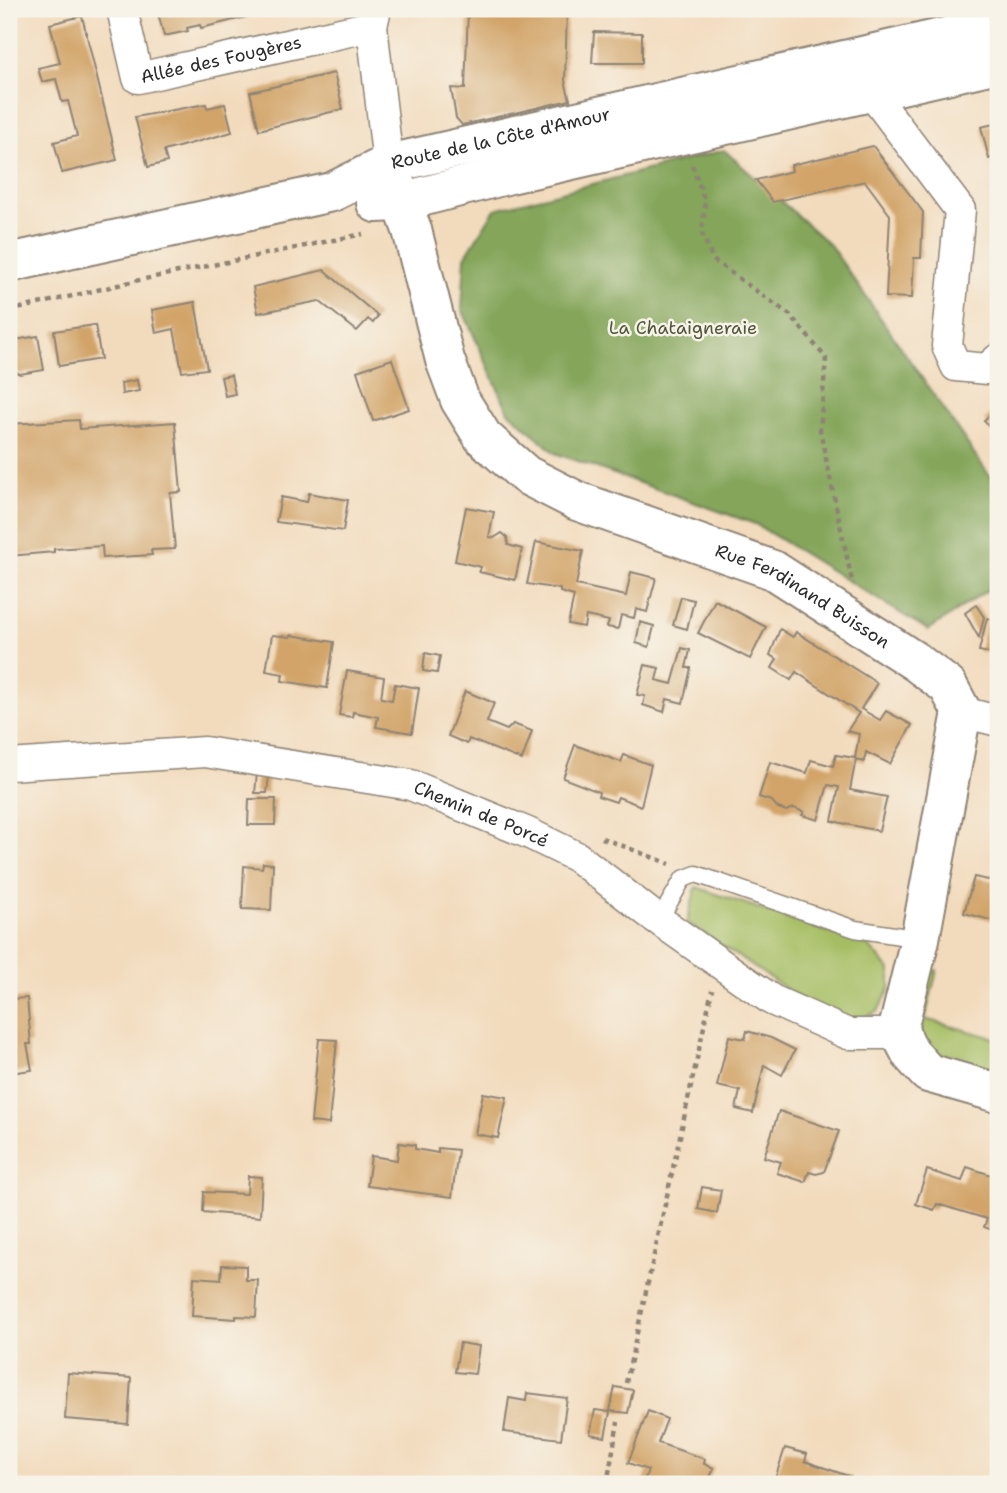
<svg xmlns="http://www.w3.org/2000/svg" width="1007" height="1493" font-family="'Shantell Sans',sans-serif">
	<rect width="100%" height="100%" fill="#f7f3e8"/>
	<filter id="ink" filterUnits="userSpaceOnUse"><feTurbulence type="fractalNoise" baseFrequency=".0143" numOctaves="2"/><feDisplacementMap in="SourceGraphic" scale="14" xChannelSelector="R" yChannelSelector="G"/><feConvolveMatrix kernelMatrix="1 2 1 2 8 2 1 2 1" color-interpolation-filters="sRGB"/></filter>
	<filter id="wash" filterUnits="userSpaceOnUse"><feTurbulence type="fractalNoise" baseFrequency=".00686" numOctaves="4" result="noise"/><feDisplacementMap in="SourceGraphic" scale="28" xChannelSelector="R" yChannelSelector="G"/><feGaussianBlur stdDeviation="1.57" result="paint"/><feColorMatrix in="noise" values="0 0 0 0 0 0 0 0 0 0 0 0 0 0 0 0 0 1.4 0 .05"/><feComposite in="paint" operator="in"/></filter>
	<g filter="url(#wash)">
		<rect width="100%" height="100%" fill="#f2dbbd"/>
		<!-- green -->
		<g fill="#a6be64" stroke="#687448" stroke-width="2">
			<polygon points="696,887 869,946 890,970 890,989 878,1011 860,1020 830,1017 810,1005 687,922"/>
			<path d="M937,970L925,1019L998,1039V1072C966,1064 922,1062 918,1020C917,1006 926,986 929,972Z"/>
		</g>
		<!-- forest -->
		<polygon fill="#84a55a" stroke="#586842" stroke-width="2" points="724,150 830,245 998,488 998,583 928,630 755,524 555,453 508,411 462,309 465,257 495,209"/>
		<g id="blocks">
			<!-- building -->
			<g fill="#d2a469">
				<polygon points="157,9 275,9 275,10 201,28 200,25 187,28 188,31 164,36"/>
				<polygon points="468,9 567,9 565,81 570,100 462,125 456,118 451,88 465,89"/>
				<polygon points="82,16 117,160 62,173 54,142 77,136 68,101 62,102 56,79 42,82 38,68 60,63 50,24"/>
				<polygon points="594,32 642,33 642,63 592,63"/>
				<polygon points="334,73 343,109 259,130 250,92"/>
				<polygon points="206,104 207,108 225,104 232,132 164,151 167,162 148,167 135,117"/>
				<polygon points="998,123 998,156 989,159 981,127"/>
				<polygon points="873,146 923,212 921,258 914,258 912,298 886,297 890,215 865,181 773,202 756,180 792,171 791,165"/>
				<polygon points="324,270 378,316 373,323 368,319 357,331 319,301 258,313 253,287"/>
				<polygon points="195,302 207,369 182,372 174,329 156,333 152,310"/>
				<polygon points="95,325 101,359 59,366 54,331"/>
				<polygon points="38,336 44,370 20,374 10,370 9,341"/>
				<polygon points="392,359 409,409 373,421 357,371"/>
				<polygon points="231,375 235,394 225,396 221,377"/>
				<polygon points="137,380 139,391 122,394 121,383"/>
				<polygon points="998,408 998,437 984,420"/>
				<polygon points="79,420 80,429 175,422 181,492 170,493 175,549 151,550 152,555 103,558 102,546 54,549 54,552 9,556 9,424"/>
				<polygon points="309,493 348,500 343,531 276,522 281,497 307,502"/>
				<polygon points="466,507 494,512 489,537 494,538 502,533 507,537 508,545 522,549 515,580 479,572 481,567 455,561"/>
				<polygon points="536,542 583,551 576,585 626,596 631,572 656,578 647,612 636,609 634,618 621,615 618,629 607,627 609,621 586,616 584,627 568,624 574,596 560,592 560,589 527,584"/>
				<polygon points="681,597 694,600 687,629 673,625"/>
				<polygon points="715,600 766,627 750,659 698,633"/>
				<polygon points="976,605 984,617 979,638 965,613"/>
				<polygon points="987,618 998,621 998,655 979,651"/>
				<polygon points="640,622 654,626 649,647 636,643"/>
				<polygon points="780,629 793,637 796,632 877,683 861,709 880,720 886,711 912,725 890,764 866,752 864,762 856,759 850,790 887,797 879,831 832,821 839,787 828,785 818,820 802,815 804,812 794,808 786,811 778,808 772,801 759,797 770,762 807,773 811,760 833,766 836,755 855,758 859,734 847,731 859,713 796,672 791,680 772,668 777,659 770,655"/>
				<polygon points="272,635 290,637 291,635 334,642 327,688 282,681 283,674 266,671"/>
				<polygon points="682,648 690,650 686,668 691,668 683,703 667,699 664,712 643,705 645,696 637,695 645,665 659,668 656,680 672,684"/>
				<polygon points="425,653 440,656 437,673 423,671"/>
				<polygon points="347,671 384,677 381,698 392,700 395,684 419,688 412,733 376,727 378,717 353,712 352,717 339,715"/>
				<polygon points="465,691 494,703 487,722 507,730 513,724 532,731 522,760 469,739 467,744 448,736"/>
				<polygon points="575,745 621,762 624,755 651,765 641,806 618,797 616,802 598,796 599,792 563,778"/>
				<polygon points="257,773 269,775 267,793 255,793"/>
				<polygon points="249,799 276,799 275,825 248,825"/>
				<polygon points="263,863 273,864 271,910 242,909 244,866 262,868"/>
				<polygon points="974,877 998,882 998,922 964,913"/>
				<polygon points="27,998 31,1044 27,1044 32,1070 9,1073 9,999"/>
				<polygon points="747,1031 771,1038 795,1050 782,1075 764,1065 753,1113 736,1109 740,1091 717,1086 729,1036 745,1039"/>
				<polygon points="319,1039 337,1040 329,1124 311,1122"/>
				<polygon points="483,1093 507,1097 498,1138 475,1134"/>
				<polygon points="779,1111 839,1131 824,1172 816,1174 809,1172 805,1182 777,1173 781,1162 764,1157"/>
				<polygon points="399,1143 415,1145 415,1149 438,1153 438,1148 458,1150 452,1197 367,1186 371,1156 397,1160"/>
				<polygon points="998,1153 998,1232 984,1227 987,1219 937,1204 934,1210 916,1204 927,1170 962,1181 967,1167 991,1175"/>
				<polygon points="248,1176 262,1177 260,1217 203,1212 204,1192 247,1194"/>
				<polygon points="702,1187 721,1190 717,1213 698,1209"/>
				<polygon points="222,1265 246,1266 246,1280 258,1280 256,1317 236,1316 236,1319 192,1316 194,1277 221,1279"/>
				<polygon points="460,1343 479,1346 475,1374 455,1372"/>
				<polygon points="68,1373 131,1378 128,1424 65,1419"/>
				<polygon points="615,1387 633,1390 628,1413 610,1411"/>
				<polygon points="527,1393 567,1398 561,1439 504,1432 509,1398 526,1401"/>
				<polygon points="595,1410 610,1412 605,1437 590,1434"/>
				<polygon points="648,1411 667,1419 658,1443 705,1459 704,1464 714,1468 707,1484 643,1484 648,1470 628,1463"/>
				<polygon points="785,1448 807,1454 805,1461 851,1477 849,1484 784,1484 774,1482"/>
			</g>
		</g>
	</g>
	<g filter="url(#ink)">
		<use href="#blocks" fill-opacity="0" stroke="#8e8374" stroke-width="2"/>
		<g fill="none" stroke-linecap="round" stroke-linejoin="round">
			<defs>
				<polyline id="lane" points="659,920 683,879 696,874 855,929 920,939"/>
				<g id="street">
					<path id="s1" d="M122,9L138,78L372,26"/>
					<polyline points="376,9 372,26 388,164"/>
					<polyline points="871,92 960,210 947,346 956,366 987,369 998,359"/>
					<polyline points="962,712 998,721"/>
					<path id="s2" d="M9,765L205,752L411,785L528,833L577,857L653,916L772,1000L848,1034H885L898,1029"/>
				</g>
				<g id="secondary">
					<path id="s3" d="M388,164L412,230L445,360L460,400L483,437L526,475L577,501L773,570L916,662L948,686L962,712L920,939L898,1029L911,1054L928,1073L998,1093"/>
					<polyline points="376,203 401,202 510,174 998,63"/>
					<path id="s4" d="M9,263L332,192L388,164L415,158L998,25"/>
				</g>
			</defs>
			<!-- lane casing -->
			<use href="#lane" stroke="#8e8374" stroke-width="19"/>
			<!-- street casing -->
			<use href="#street" stroke="#8e8374" stroke-width="33"/>
			<!-- secondary casing -->
			<use href="#secondary" stroke="#8e8374" stroke-width="42"/>
			<!-- path -->
			<g stroke="#8e8374" stroke-width="4.5" stroke-dasharray="5 5" stroke-linecap="butt">
				<polyline points="692,165 705,201 702,233 713,260 790,315 826,358 820,430 852,581"/>
				<polyline points="9,311 135,281 363,234"/>
				<polyline points="602,838 670,864"/>
				<polyline points="626,1383 712,990"/>
				<polyline points="607,1484 618,1422"/>
			</g>
			<!-- lane -->
			<use href="#lane" stroke="#fff" stroke-width="16"/>
			<!-- street -->
			<use href="#street" stroke="#fff" stroke-width="30"/>
			<!-- secondary -->
			<use href="#secondary" stroke="#fff" stroke-width="38"/>
		</g>
	</g>
	<g text-anchor="middle" dominant-baseline="central" stroke-width="5" stroke-linejoin="round" paint-order="stroke">
		<!-- street labels -->
		<g font-size="18" fill="#2b2b2b" stroke="#f7f3e8">
			<text stroke="none"><textPath href="#s1" startOffset="156">Allée des Fougères</textPath></text>
			<text stroke="none"><textPath href="#s4" startOffset="509">Route de la Côte d'Amour</textPath></text>
			<text stroke="none"><textPath href="#s3" startOffset="651">Rue Ferdinand Buisson</textPath></text>
			<text stroke="none"><textPath href="#s2" startOffset="481">Chemin de Porcé</textPath></text>
		</g>
		<!-- park labels -->
		<g font-size="18" fill="#50573c" stroke="#f7f3e8">
			<text x="683" y="328">La Chataigneraie</text>
		</g>
	</g>
	<!-- margin -->
	<rect width="1007" height="1493" fill="none" stroke="#f7f3e8" stroke-width="35"/>
</svg>
